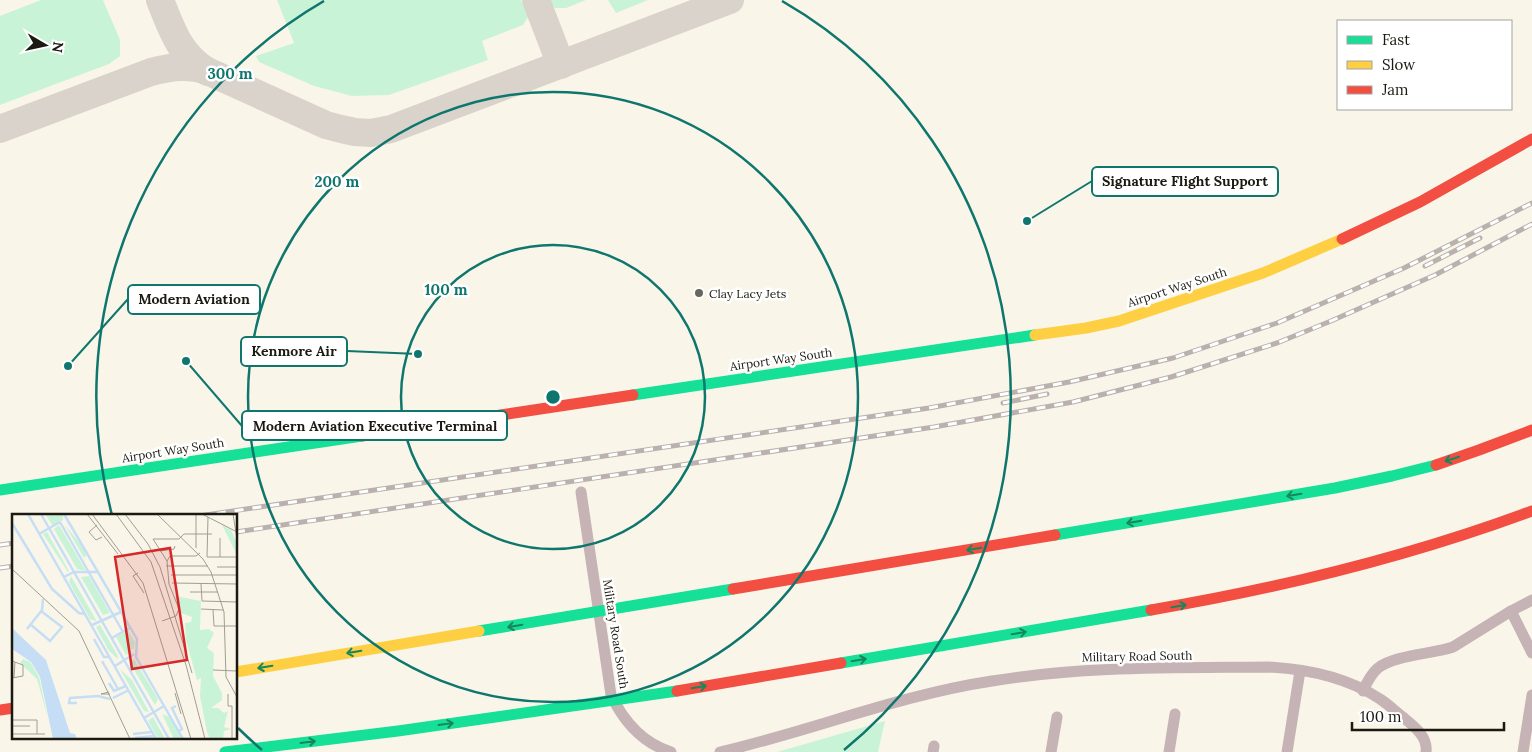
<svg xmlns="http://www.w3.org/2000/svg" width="1532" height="752" font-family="Lora,serif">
	<rect width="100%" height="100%" fill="#f9f6e9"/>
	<!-- green -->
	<g fill="#c9f3d7">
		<polygon points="41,0 103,0 120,40 120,56 109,64 0,105 0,16"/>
		<polygon points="277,0 521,0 524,7 529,6 528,17 523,25 482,41 488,60 389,95 352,96 314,86 259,62 256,56 294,43"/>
		<polygon points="548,0 586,0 566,8 555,8"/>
		<polygon points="608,0 648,0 616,13"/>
		<polygon points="885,721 878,752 777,752"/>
	</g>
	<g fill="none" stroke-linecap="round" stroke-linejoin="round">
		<!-- taxiway -->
		<g stroke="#dad3cb" stroke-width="28">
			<path d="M160,0C172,30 179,54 208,72"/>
			<polyline points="536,0 561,65"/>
			<path d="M0,129L151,72C170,67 188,64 207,71L326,125L341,129L355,132L371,133L391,129L730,0"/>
		</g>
		<!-- street -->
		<g stroke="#c5b3b5" stroke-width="11">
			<path d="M581,492L611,695C624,722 642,743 671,752"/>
			<polyline points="1511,611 1532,653"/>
			<path d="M1363,691C1367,682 1371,674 1378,668C1395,655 1432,654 1453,647L1511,611L1532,600"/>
			<path d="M720,752C811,731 899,695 992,681C1083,666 1176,668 1268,667C1306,669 1348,678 1380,699C1388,704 1396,712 1404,718C1415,727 1428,737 1426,752"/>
			<polyline points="933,752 934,746"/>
			<polyline points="1051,752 1057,717"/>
			<polyline points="1169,752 1175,714"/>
			<polyline points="1287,752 1300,671"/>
			<polyline points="1523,752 1532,695"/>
		</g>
		<!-- fast -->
		<g stroke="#16e098" stroke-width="11">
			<polyline points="633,395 1035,335"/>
			<polyline points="0,490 362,436"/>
			<polyline points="1055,535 1335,488 1392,476 1436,465"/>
			<polyline points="479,631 733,589"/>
			<polyline points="841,663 1151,610"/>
			<polyline points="225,752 398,731 677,691"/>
		</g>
		<!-- slow -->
		<g stroke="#ffcf43" stroke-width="11">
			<polyline points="1035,335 1086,328 1119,321 1263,273 1342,239"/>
			<polyline points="236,672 479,631"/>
		</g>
		<!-- jam -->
		<g stroke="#f24e42" stroke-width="11">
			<polyline points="1342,239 1420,202 1532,139"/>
			<polyline points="362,436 633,395"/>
			<polyline points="1436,465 1479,450 1532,430"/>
			<polyline points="733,589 1055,535"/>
			<path d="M1151,610C1281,588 1408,557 1532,511"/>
			<polyline points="677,691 841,663"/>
			<polyline points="0,710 14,708"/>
		</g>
		<defs>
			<g id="rail">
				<polyline points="1425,266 1480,238"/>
				<polyline points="1003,403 1047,394"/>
				<polyline points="199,516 929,408 1069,382 1173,358 1277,323 1404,268 1532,203"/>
				<polyline points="236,532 934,427 1073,402 1171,377 1277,343 1331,321 1435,275 1532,224"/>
				<polyline points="0,545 14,543"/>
				<polyline points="0,568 14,566"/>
			</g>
		</defs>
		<!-- rail casing -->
		<use href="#rail" stroke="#bab0ad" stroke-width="5"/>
		<!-- rail -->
		<use href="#rail" stroke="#fff" stroke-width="3" stroke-dasharray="9" stroke-linecap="butt"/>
	</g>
	<!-- one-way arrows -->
	<defs><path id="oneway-shaft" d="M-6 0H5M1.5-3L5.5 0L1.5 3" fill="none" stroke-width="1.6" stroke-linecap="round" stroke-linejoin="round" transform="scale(1.25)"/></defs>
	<g stroke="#18865b">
		<use href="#oneway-shaft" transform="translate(1452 459) rotate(162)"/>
		<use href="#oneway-shaft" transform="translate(1294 495) rotate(170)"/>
		<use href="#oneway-shaft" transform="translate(1134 522) rotate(170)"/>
		<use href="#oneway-shaft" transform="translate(974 549) rotate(171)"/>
		<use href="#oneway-shaft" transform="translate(1179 606) rotate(-10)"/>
		<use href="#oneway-shaft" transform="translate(515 626) rotate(170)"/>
		<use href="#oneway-shaft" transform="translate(1019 633) rotate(-9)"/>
		<use href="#oneway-shaft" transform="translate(354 652) rotate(170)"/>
		<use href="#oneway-shaft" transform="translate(859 660) rotate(-9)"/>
		<use href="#oneway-shaft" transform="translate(265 667) rotate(171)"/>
		<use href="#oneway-shaft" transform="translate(699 687) rotate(-9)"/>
		<use href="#oneway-shaft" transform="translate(446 724) rotate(-8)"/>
		<use href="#oneway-shaft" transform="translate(308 742) rotate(-7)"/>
	</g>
	<!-- distance rings -->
	<g fill="none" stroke="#0f766e" stroke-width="2.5">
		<circle cx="553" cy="397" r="152"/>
		<circle cx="553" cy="397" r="305"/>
		<path d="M262 750A457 457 0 0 1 238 728M112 515A457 457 0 0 1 324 1M782 1A457 457 0 0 1 844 750"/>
	</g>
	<!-- markers -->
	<circle fill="#69665d" stroke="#fff" stroke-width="2" cx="699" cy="293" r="5"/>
	<g text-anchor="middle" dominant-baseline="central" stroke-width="5" stroke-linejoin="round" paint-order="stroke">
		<!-- street labels -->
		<g font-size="12" fill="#1b1911" stroke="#fff">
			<text transform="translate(1177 287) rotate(-18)">Airport Way South</text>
			<text transform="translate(781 359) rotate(-8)">Airport Way South</text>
			<text transform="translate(173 450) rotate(-9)">Airport Way South</text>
			<text transform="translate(616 634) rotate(81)">Military Road South</text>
			<text transform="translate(1137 656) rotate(-1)">Military Road South</text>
		</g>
		<!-- poi labels -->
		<g font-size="12" fill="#1b1911" stroke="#fff" text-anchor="start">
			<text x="709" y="293">Clay Lacy Jets</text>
		</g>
	</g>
	<!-- overview -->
	<g transform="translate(12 514)">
		<rect width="225" height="225" fill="#f9f6e9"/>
		<path d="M33,0H51V6L41,12ZM47,11L74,57L65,55L42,15ZM53,11L75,38L73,43L72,44ZM210,11L219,16L225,29V41ZM35,18L57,57L56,58L31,20ZM59,62L84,106V107L78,105L57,68ZM77,62L98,99L91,101L69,63ZM163,82L189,87L188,116L197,115L202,119L195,134L202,139L201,162L210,179V186L199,194H206L212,199L216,197L212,213L219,215L212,217L211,225H198L195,218L188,182L189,164L185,166L174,126L173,109L179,108L180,103L169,99ZM88,111L106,142V145L97,137L84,113ZM116,116L123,128L122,135H117L118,138L114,141L104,123ZM11,145L18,148L27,163L36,205L25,165L8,149ZM122,145L146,185L143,191L118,149ZM108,155L120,166L137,198L132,197ZM150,200L158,203L164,213L162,215L164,214L170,225H162ZM141,203L153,225H146L136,207Z" fill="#c9f3d7"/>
		<path d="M0,114L34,146L58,219L63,220L65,225H41L28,163L19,148L0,135Z" fill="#c5def5"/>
		<path fill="none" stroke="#c5def5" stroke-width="2.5" d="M16,0L144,225M29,0L157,225M52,0L125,125L124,143L171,225M48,8L111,118M0,9L40,75L67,99L73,100M27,20L48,8M52,63L62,58H87M18,110L38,127L50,113L29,97M80,111L109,98M15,115L30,96L31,85M100,124L119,113M82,125L92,143H97M90,147L106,175M103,152L122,140M97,169L102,177L114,172M101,184L117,176M65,189H57L58,184L86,182L98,185M164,192L160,194L170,215L167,217M132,204L152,192M121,220L140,218M123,224L142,222"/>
		<path fill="none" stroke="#a09e93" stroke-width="1" d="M75,0L106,40M80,0L131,69L179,225M104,0L139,48L174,151L193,225M113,0L136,30L148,53L180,159M145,0L191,45L199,58L212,98L214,163L225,183M190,0L225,18M221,0L225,25M85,11L77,18L84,26L90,23M184,34V0M148,37L162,35L163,32M195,43L196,3M195,43H225M208,43V24M155,47L158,42H184L188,39M154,52H196M205,53H225M0,55L67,117L118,225M126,59L121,62L132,79M159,61H225M160,69L225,70M189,70L190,87L225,88M178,78H206M189,95L211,96M201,96L202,112H225M150,107L164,102L167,95L157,70L155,47L141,25H167L172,20H200M225,122V97M0,147L11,151V162L0,164M201,156L225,157M2,163L3,148M97,178L89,180H98M163,179L169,200M216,180V192H220M0,206H25V220M0,212H18M0,220H33M220,225V192"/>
		<path fill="#d62828" fill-opacity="0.15" stroke="#d62828" stroke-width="2.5" d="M158,34L175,146L120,155L103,43Z"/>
		<rect width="225" height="225" fill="none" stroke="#1b1911" stroke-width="2.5"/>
	</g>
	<circle cx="553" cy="397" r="8" fill="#0f766e" stroke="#fff" stroke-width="2.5"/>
	<g font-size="15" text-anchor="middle" font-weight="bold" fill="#0f766e" stroke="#fff" stroke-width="5" stroke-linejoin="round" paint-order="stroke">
		<text x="230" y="79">300 m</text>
		<text x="337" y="187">200 m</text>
		<text x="446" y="295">100 m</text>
	</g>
	<!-- callouts -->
	<path fill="none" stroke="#0f766e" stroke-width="2" d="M1027 221L1092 181M68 366L128 299M418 354L347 351M186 361L242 426"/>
	<g fill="#0f766e" stroke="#fff" stroke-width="2">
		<circle cx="1027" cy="221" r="5"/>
		<circle cx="68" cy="366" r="5"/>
		<circle cx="418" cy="354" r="5"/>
		<circle cx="186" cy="361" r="5"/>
	</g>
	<g fill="#fff" stroke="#0f766e" stroke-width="2">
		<rect x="1092" y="167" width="186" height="29" rx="5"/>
		<rect x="128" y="285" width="132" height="29" rx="5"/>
		<rect x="241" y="337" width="106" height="29" rx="5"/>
		<rect x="242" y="411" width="265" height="29" rx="5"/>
	</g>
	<g font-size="14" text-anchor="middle" font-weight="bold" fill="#1b1911">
		<text x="1185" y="186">Signature Flight Support</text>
		<text x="194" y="304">Modern Aviation</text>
		<text x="294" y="356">Kenmore Air</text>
		<text x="375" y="431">Modern Aviation Executive Terminal</text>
	</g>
	<!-- legend -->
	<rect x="1337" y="20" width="175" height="90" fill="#ffffff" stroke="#a4a3a0"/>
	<rect x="1347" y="36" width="25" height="8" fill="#16e098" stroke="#a4a3a0"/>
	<text x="1382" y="45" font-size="15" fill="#1b1911">Fast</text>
	<rect x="1347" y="61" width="25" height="8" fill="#ffcf43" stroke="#a4a3a0"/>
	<text x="1382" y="70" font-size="15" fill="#1b1911">Slow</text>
	<rect x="1347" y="86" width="25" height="8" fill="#f24e42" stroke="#a4a3a0"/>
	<text x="1382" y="95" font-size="15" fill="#1b1911">Jam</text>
	<!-- north arrow -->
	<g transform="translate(45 45) rotate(99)" stroke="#ffffff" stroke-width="4" paint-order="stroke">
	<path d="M0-4L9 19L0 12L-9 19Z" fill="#1b1911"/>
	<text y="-8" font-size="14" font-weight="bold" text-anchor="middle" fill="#1b1911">N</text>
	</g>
	<!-- scale -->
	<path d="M1352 722v8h152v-8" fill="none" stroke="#1b1911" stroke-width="2.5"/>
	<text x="1360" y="722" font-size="15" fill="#1b1911" stroke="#ffffff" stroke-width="4" paint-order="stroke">100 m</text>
</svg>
